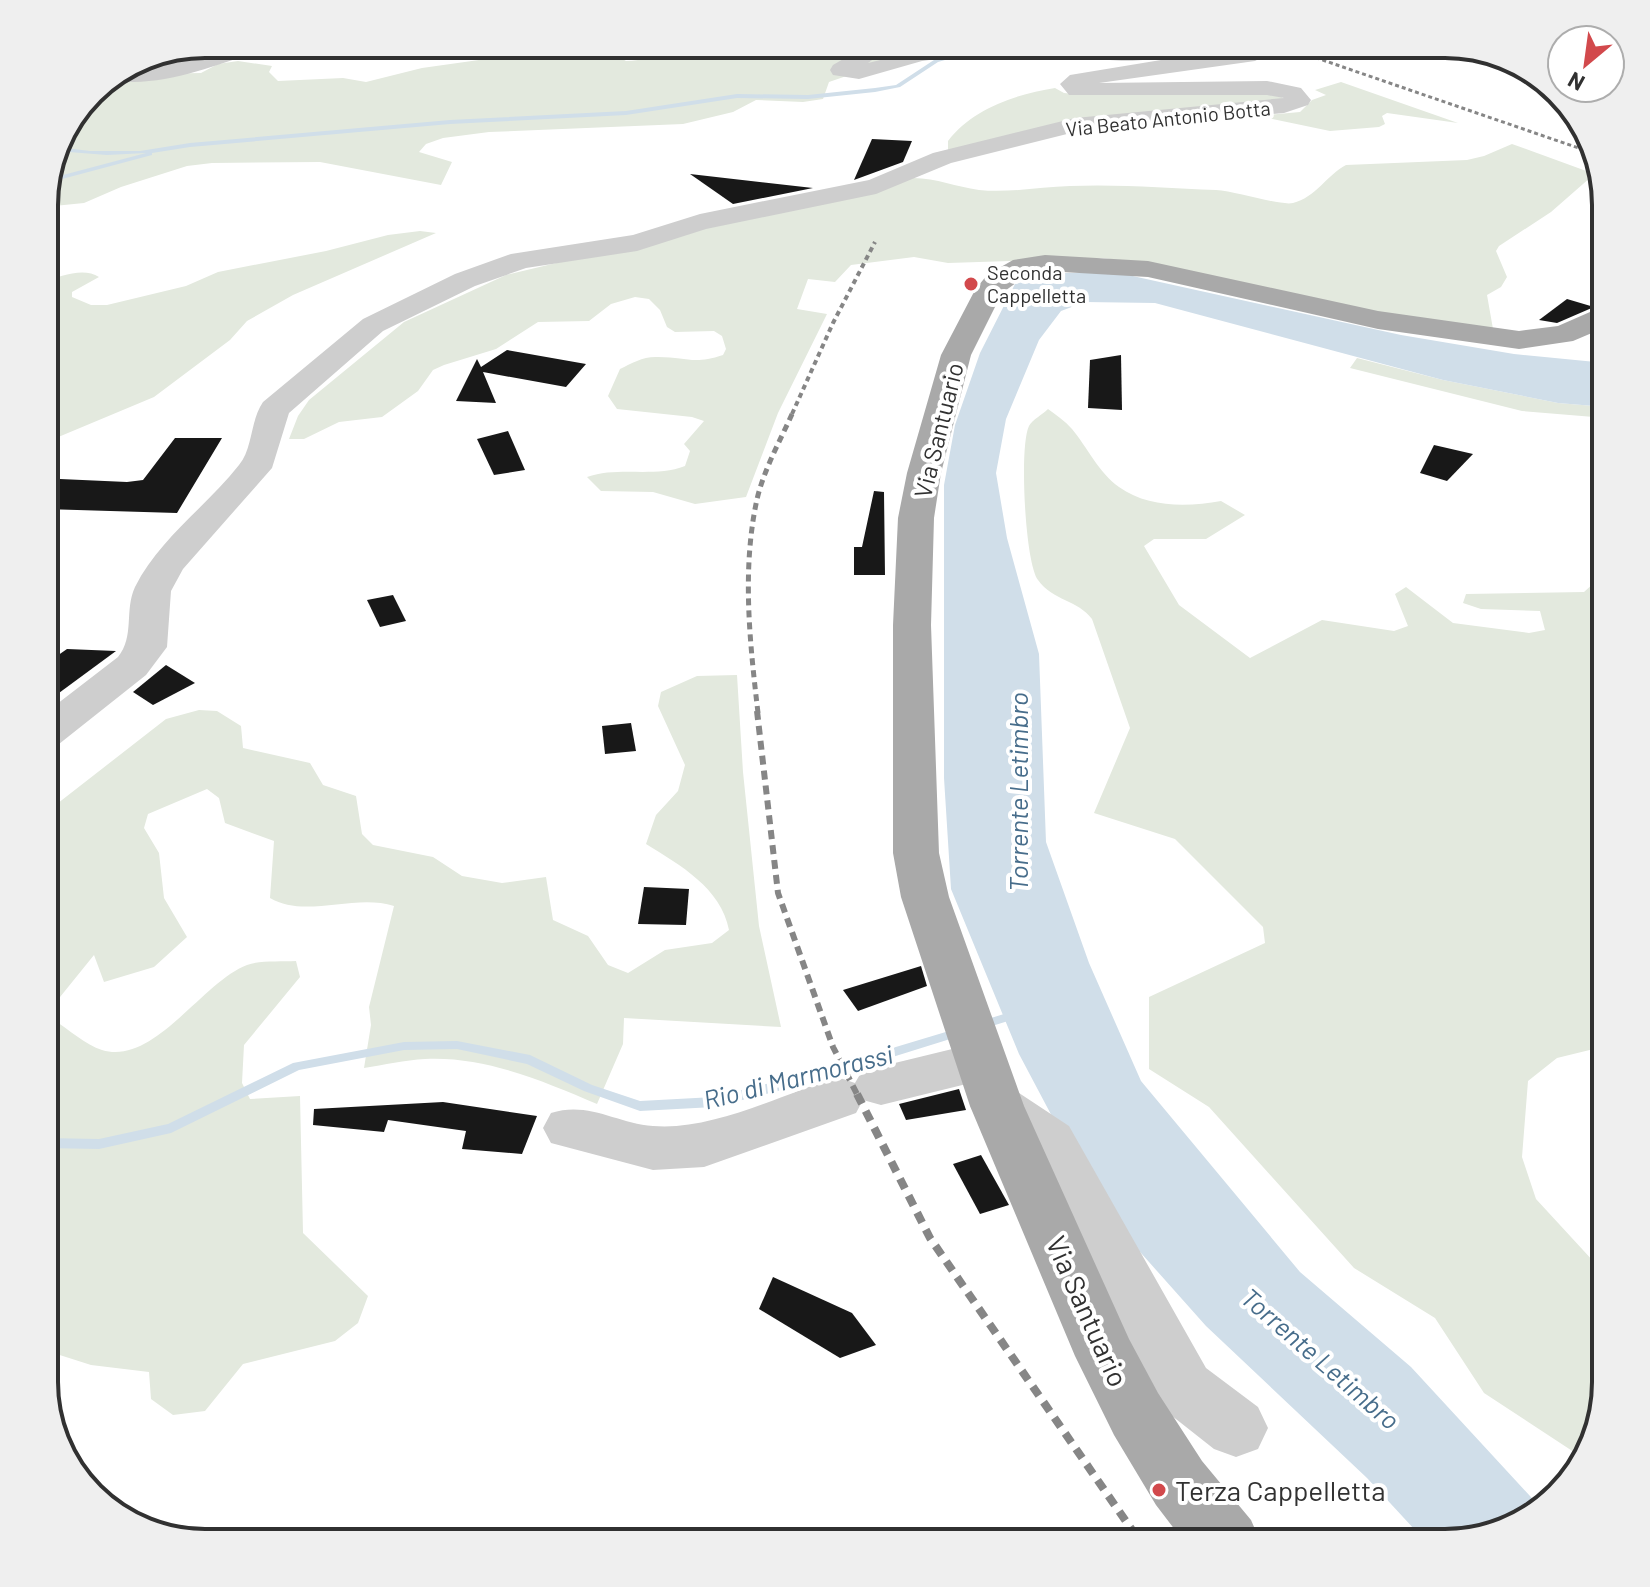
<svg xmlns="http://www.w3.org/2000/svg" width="1650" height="1587" font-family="Barlow,sans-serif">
	<rect width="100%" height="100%" fill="#fff"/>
	<!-- green -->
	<g fill="#e3e9de">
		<path d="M493,44H607L612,53L626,61C642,61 658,55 674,53C712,49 752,43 791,49C822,54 838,69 865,44H982L864,70L829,82L823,99L803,102L756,100L733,112L683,124L489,132L443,138L426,144L419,152L452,162L441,185L320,162L212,163L187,166L121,187L84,203L44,207L51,171L64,165L54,159L60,134L103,81L153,74L201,73L218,64L238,61L272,66L269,72L278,81L343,78L366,82L422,68L486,59L492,57V54L480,48Z"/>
		<polygon points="1341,82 1458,123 1387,113 1382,116 1385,124 1379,127 1330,131 1258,116 1300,112 1312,100 1326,95 1315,90"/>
		<path d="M1055,88L1064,93L1085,95L1261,92L1281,96L1283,99L948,150V141C972,109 1016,94 1055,88Z"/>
		<path d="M1512,144L1589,172L1591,177L1551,212L1499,246L1496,251L1507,277L1501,287L1487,295L1493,329L1402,320L1155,265L1103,258L948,263L914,257L851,265L835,282L808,279L797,309L827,314L778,413L746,497L695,504L653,492L601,491L587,477C619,466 654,478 685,466L690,451L684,444L704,421L692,417L617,409L608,396L620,369C632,363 644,356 658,357C687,357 693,365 723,355L726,349L722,336L714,331L675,332L667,327L660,310L649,299L635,297L611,304L589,321L538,322L496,349L444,365L433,370L418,391L382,417L339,422L304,439H289L298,416L309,400L404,322L506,275L913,178C937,178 956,187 979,190C1009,193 1040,187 1070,186C1118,184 1168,188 1216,190C1236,191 1280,206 1293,203C1315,198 1327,175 1346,165L1467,160L1484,156Z"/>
		<path d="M420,231L436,233L293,295L247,321L230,340L154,397L44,443V282C60,276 84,267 99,277L72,292V297L91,305H107L186,286L218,272L326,251L388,235Z"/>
		<polygon points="1357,358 1443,380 1558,403 1606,407 1606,418 1522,411 1350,368"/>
		<path d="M1048,409C1056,415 1065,421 1072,429C1087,447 1099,473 1119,487C1148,508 1188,507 1221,501L1245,515L1206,539H1154L1144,546L1179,605L1250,658L1322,620L1394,631L1408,626L1395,594L1406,587L1453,623L1529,633L1545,630L1540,611L1481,609L1463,603L1466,594L1584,592L1606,572V1046L1557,1058L1528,1081L1522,1157L1536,1199L1606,1275C1606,1329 1616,1413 1583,1458L1484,1393L1435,1318L1354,1268L1209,1107L1149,1069V997L1265,943L1263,927L1175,839L1094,813L1130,728L1092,619C1078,600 1053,601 1038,580C1025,563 1019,446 1029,426C1032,420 1043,414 1048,409Z"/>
		<path d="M737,675L743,772L759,926L781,1027L624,1018L623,1044L597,1104C543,1081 485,1056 425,1059C405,1060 384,1065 364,1068L371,1025L369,1007L394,906C355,893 305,919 270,898L274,841L225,823L219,798L207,789L148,814L144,828L159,853L164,898L187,937L154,967L104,982L94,955L56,1002L54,1020C68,1029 86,1045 102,1050C154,1066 202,982 247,965C261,960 281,962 296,961L300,977L244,1045L242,1083L250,1099L300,1096L303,1233L368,1296L358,1323L335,1341L243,1364L205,1411L173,1415L151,1399L149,1372L91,1365L44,1350V814L166,719L199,710L217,711L241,726L243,748L310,763L323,785L356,796L362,834L373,845L433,857L462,876L502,883L546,877L553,920L588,936L608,965L628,973L665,950L712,943L729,930C721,888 680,865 646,844L656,815L678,791L685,765L658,706L661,692L697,676Z"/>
	</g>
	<!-- water -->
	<path fill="#d0dee9" d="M1051,273H1119L1401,335L1514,354L1606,363V407L1558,403L1443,380L1155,303L1085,302L1061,311L1039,340L1006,419L996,473L1007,538L1039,654L1046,842L1089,963L1141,1081L1300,1272L1411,1367L1542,1509C1503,1533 1473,1543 1427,1543L1367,1478L1206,1326L1100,1207L1019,1054L951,889L944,778V485L955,425L980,353L1015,284Z"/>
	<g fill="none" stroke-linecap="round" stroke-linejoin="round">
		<!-- stream -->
		<g fill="#d0dee9" fill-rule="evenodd">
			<polygon points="1063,44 1074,45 988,52 986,51"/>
			<polygon points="957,54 959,56 938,62 900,87 875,92 808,99 737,98 626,115 450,124 190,147 152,153 152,155 47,183 48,179 146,153 107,155 56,151 57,147 90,151 140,151 190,143 450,120 626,111 737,94 808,95 875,88 896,85 934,60"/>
			<polygon points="1017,1010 1021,1011 1023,1014 1021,1017 982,1029 978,1028 976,1025 978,1022"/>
			<polygon points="959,1028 963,1029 965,1032 963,1035 806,1084 714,1107 640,1111 584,1091 527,1064 457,1049 404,1050 299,1070 171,1133 99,1149 44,1148 44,1138 99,1139 168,1124 293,1063 404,1042 457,1041 530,1055 592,1085 640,1101 714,1097 806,1074"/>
		</g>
	</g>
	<!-- building -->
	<g fill="#181818">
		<polygon points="872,139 912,141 903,162 854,180"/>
		<polygon points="690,174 813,188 733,204"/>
		<polygon points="1567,299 1594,307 1557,323 1539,320"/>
		<polygon points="507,350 586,364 566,387 483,372 496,403 456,401 477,359 481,367"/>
		<polygon points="1121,355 1122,410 1088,408 1090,360"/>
		<polygon points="508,431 525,470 494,475 477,439"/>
		<polygon points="175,438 222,438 177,513 44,509 44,501 60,479 127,482 143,480"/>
		<polygon points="1434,445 1473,454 1447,481 1420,473"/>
		<polygon points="874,491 884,492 885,575 854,575 854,547 862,547"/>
		<polygon points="393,595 406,621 380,627 367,600"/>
		<polygon points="67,649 116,651 44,704 44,665"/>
		<polygon points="166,665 195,683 153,705 133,692"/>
		<polygon points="631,723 636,751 605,754 602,726"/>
		<polygon points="644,887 689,889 686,925 638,924"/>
		<polygon points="921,966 927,986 858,1011 843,990"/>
		<polygon points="959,1089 966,1110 906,1120 899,1104"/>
		<polygon points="443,1102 537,1116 522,1154 462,1149 466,1131 388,1120 384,1132 313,1125 314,1109"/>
		<polygon points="981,1155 1009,1205 980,1214 953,1164"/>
		<polygon points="773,1277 852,1313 876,1345 840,1358 759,1309"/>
	</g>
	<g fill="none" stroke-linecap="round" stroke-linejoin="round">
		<!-- minor -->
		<g fill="#cecece" fill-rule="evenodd">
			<path d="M238,44H269L266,48C221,64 155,91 108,79L126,67H146L196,58Z"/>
			<path d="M363,44H449C441,54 371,54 363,44Z"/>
			<path d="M481,44H590C578,58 493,58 481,44Z"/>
			<polygon points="869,44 894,44 868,63 946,44 1010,44 1000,50 922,61 859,79 833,75 830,70 833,65"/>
			<path d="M1073,44L1123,48L1166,44H1264L1273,51L1255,61L1099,83L1267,81L1301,88L1311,100L1308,105L1284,113L1075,132L951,163L876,194L706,229L637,251L526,268L475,286L383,331L289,413L272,468L183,569L171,591L167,647L146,675L59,744L44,748V714L118,657C135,636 124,611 135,587C159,539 206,507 239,465C253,448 250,421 263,402L363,319L455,274L511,254L633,235L700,214L869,180L933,153L1075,118L1284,98L1267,95H1069L1060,84L1070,75L1161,60L1238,51C1197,48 1102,79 1073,44Z"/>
			<path d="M981,1042L999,1048L1007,1062L999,1076L881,1105L863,1100L856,1113L704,1167L653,1170L551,1143L543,1128L551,1113C588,1101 616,1123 653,1126C712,1131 781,1095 837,1077L855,1083L862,1071Z"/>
			<polygon points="997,1085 1016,1091 1069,1126 1206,1368 1258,1407 1268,1428 1258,1449 1236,1457 1214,1449 1162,1408 1031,1156 978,1121 970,1106 978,1091"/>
		</g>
		<!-- major -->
		<polygon fill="#a9a9a9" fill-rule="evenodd" points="1045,255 1148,261 1378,311 1519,331 1558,326 1606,305 1606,327 1573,341 1519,349 1378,329 1148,277 1045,271 1030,273 1002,293 971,355 941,473 934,518 931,625 939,853 949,897 1024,1106 1129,1339 1158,1393 1202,1461 1251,1520 1261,1543 1185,1543 1156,1505 1114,1435 1075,1356 970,1106 901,897 893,853 893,625 898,518 907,473 941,355 975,290 987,275 1013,260"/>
		<!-- rail-far4 -->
		<polyline stroke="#868686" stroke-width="3" stroke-dasharray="4 3" stroke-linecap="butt" points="1276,44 1596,154"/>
		<!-- rail-far3 -->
		<polyline stroke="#868686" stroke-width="4" stroke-dasharray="5 4" stroke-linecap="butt" points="792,414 833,323 875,242"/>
		<!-- rail-far2 -->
		<path stroke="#868686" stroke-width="5" stroke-dasharray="7 5" stroke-linecap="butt" d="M758,713C750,644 742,573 756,504C762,473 780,441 793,412"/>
		<!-- rail-far1 -->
		<polyline stroke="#868686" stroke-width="6" stroke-dasharray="9 6" stroke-linecap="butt" points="757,711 778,893 833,1047 858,1096"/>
		<!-- rail -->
		<polyline stroke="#868686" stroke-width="8" stroke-dasharray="11 8" stroke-linecap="butt" points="857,1094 930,1238 1141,1543"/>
	</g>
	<!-- markers -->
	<g fill="#d2494c" stroke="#fff" stroke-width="3">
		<circle cx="971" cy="284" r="8"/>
		<circle cx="1159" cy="1490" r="8"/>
	</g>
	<g text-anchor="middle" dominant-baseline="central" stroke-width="8" stroke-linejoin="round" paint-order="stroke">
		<!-- far-street labels -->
		<g font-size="20" fill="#313131" stroke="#fff">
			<text transform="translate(1168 118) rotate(-6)">Via Beato Antonio Botta</text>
		</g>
		<!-- far-poi labels -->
		<g font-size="20" fill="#313131" stroke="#fff" text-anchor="start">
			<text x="987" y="272">Seconda<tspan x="987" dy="23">Cappelletta</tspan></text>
		</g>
		<!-- street labels -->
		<g font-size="24" fill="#313131" stroke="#fff">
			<text transform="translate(938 430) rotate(-76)">Via Santuario</text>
		</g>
		<!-- water labels -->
		<g font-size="26" font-style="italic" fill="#476d8b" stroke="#fff">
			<text transform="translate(1017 792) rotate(-90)">Torrente Letimbro</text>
			<text transform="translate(798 1076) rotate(-14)">Rio di Marmorassi</text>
			<text transform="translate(1321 1358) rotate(41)">Torrente Letimbro</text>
		</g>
		<!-- near-street labels -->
		<g font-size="28" fill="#313131" stroke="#fff">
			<text transform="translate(1088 1311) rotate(66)">Via Santuario</text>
		</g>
		<!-- near-poi labels -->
		<g font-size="28" fill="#313131" stroke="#fff" text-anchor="start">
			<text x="1175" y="1490">Terza Cappelletta</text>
		</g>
	</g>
	<!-- crop -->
	<path d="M0 0H1650V1587H0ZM205 58H1445A147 147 0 0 1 1592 205V1382A147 147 0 0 1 1445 1529H205A147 147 0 0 1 58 1382V205A147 147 0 0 1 205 58Z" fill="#efefef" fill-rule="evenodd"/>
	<path fill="none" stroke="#313131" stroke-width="4" d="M205 58H1445A147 147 0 0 1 1592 205V1382A147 147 0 0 1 1445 1529H205A147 147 0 0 1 58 1382V205A147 147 0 0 1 205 58Z"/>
	<!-- north arrow -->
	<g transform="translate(1586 64) rotate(209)"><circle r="38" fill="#ffffff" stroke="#adadad" stroke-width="2"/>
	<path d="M0-6L14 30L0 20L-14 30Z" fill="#d2494c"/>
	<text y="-12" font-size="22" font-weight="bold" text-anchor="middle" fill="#313131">N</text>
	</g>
</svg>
